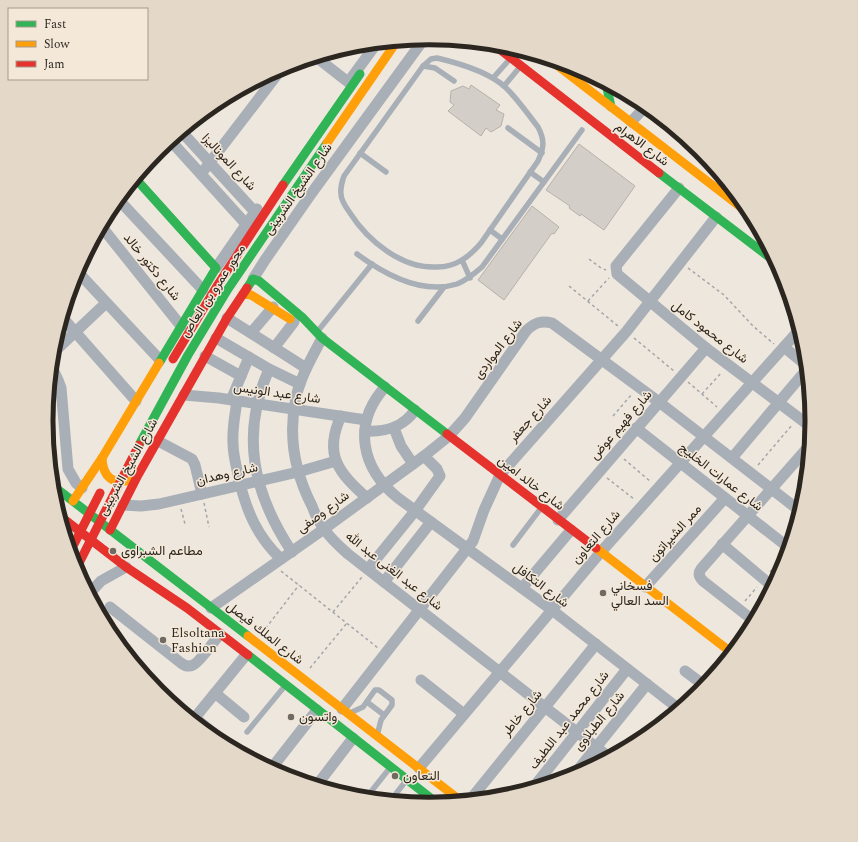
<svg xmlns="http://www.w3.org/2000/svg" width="858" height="842" font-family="Spectral,Vazirmatn,serif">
	<rect width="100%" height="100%" fill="#eee7de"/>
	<!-- building -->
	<g fill="#d3cec7" stroke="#b6b1aa">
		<polygon points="471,85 500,105 496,110 504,114 501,126 491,132 486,128 481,136 448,111 454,105 450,102 451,91 463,86 469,89"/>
		<polygon points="579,144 635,186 604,230 581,214 580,216 569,208 570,206 546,190"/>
		<polygon points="532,206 559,227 554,234 552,233 504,300 478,280"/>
	</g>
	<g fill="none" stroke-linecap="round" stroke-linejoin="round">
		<!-- path -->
		<g stroke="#a3a6a9" stroke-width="1.5" stroke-dasharray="3 3" stroke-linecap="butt">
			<polyline points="589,259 601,268 606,270"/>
			<polyline points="688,268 724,295 753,326 774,344"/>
			<polyline points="569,286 618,326"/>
			<polyline points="588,301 609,278"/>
			<polyline points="634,338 674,371"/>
			<polyline points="688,382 717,407"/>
			<polyline points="702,394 722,372"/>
			<polyline points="804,410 810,403"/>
			<polyline points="613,416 632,394"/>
			<polyline points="624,459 651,482"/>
			<polyline points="758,465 792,425"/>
			<polyline points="607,478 634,499"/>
			<polyline points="204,503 209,527"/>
			<polyline points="181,509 185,524"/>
			<polyline points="281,571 378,648"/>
			<polyline points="770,572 784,555"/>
			<polyline points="745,601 757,587"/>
			<polyline points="333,612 362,577"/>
			<polyline points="262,633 299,585"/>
			<polyline points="310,668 347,623"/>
		</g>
		<!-- lane -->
		<g stroke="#a9afb7" stroke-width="5.5">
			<path d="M437,58C458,63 489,72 505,87C517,98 527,113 538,127C545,140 544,148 538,161L481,243C469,257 456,267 437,267C402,269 368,241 350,213C346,207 341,201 341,194C340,187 342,182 344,176L423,66L431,59Z"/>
			<polyline points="423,66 435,68 454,81"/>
			<polyline points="493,78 509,60"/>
			<polyline points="504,86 519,68"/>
			<polyline points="508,128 542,153"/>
			<polyline points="360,153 386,172"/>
			<polyline points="530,172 544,182"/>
			<polyline points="490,230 502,239"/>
			<path d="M357,254C384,274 422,295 457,284C467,280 474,274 482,267L582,130"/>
			<polyline points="462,260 470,278"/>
			<polyline points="418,321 444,287"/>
			<polyline points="317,332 372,264"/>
			<polyline points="513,545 541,508"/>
			<polyline points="367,702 384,715"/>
			<polyline points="352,712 363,707 375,690 379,690 392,700 392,705 381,720 378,732"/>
			<polyline points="247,732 284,687"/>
			<polyline points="366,798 389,769"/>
			<polyline points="391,800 405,782"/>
		</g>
		<!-- street -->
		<g stroke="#a9afb7" stroke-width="11">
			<polyline points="316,57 348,82"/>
			<polyline points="352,77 377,43"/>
			<polyline points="631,122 646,106"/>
			<polyline points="181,131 255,212"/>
			<polyline points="170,140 246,224"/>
			<polyline points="201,174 283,67"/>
			<polyline points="679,188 616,266 617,274 706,348 811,427"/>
			<polyline points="118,199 203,290"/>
			<polyline points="101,226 181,326"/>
			<polyline points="216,268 257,209"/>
			<polyline points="77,271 160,360"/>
			<polyline points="253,279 265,260 311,194 424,39"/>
			<polyline points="62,317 136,401"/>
			<polyline points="227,318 306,368"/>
			<polyline points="251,333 273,307"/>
			<polyline points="216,338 269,369 300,384"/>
			<path d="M322,338C312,357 301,376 296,397C288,435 294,471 312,506C315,514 319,523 325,530C331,539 340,547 348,554L609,757"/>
			<polyline points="784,347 807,366"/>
			<polyline points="274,348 294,322"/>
			<polyline points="53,353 106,303"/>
			<polyline points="205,356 241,376"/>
			<polyline points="51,365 58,380 61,388 68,469 76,483 82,488"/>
			<path d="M269,369C240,435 253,493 292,552"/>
			<path d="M385,387C352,424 361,468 398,498L552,610L679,709"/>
			<polyline points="184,395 219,398 366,420"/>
			<polyline points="231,400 249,357"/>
			<path d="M237,401C235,415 232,429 233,443C233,456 237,468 239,480C247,512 257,536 281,559"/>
			<path d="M341,416C323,455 339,473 367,498"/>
			<polyline points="394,428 401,446 413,464"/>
			<polyline points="636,428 789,548"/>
			<path d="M365,431C385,432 403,428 415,410"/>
			<polyline points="158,441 192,459 195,465 202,494"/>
			<polyline points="732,458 807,369"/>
			<polyline points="123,505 141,506 159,504 298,472 336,461"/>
			<polyline points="558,520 706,348"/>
			<polyline points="722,544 773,587"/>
			<polyline points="368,569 415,511 440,476 437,469 424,456"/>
			<polyline points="384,582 431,522"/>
			<polyline points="645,587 725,498"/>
			<polyline points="522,588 571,530"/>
			<polyline points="89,594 101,581 126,567"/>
			<path d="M110,607L181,663C185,666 189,667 193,665C200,662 214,641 220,634"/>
			<path d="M211,608L324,529L424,456L449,436L465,418L526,331C534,323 541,320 552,323L659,402L800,511"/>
			<path d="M754,621L703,581C699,577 698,573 701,569L810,445"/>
			<polyline points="685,671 705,686"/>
			<polyline points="421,680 464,714"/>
			<polyline points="215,693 244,717"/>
			<polyline points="342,709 473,541 484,510 500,475 626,332 716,217"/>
			<polyline points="195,718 229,746"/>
			<polyline points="193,720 246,655"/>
			<polyline points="419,768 600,553 800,329"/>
			<polyline points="271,769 317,710"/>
			<polyline points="573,776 647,684"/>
			<polyline points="317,785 353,738"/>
			<polyline points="533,788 627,669"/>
			<polyline points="470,800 596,644"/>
		</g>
		<!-- fast -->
		<g stroke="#30b455" stroke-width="9">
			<polyline points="606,83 611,107"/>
			<polyline points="659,173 777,263"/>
			<polyline points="135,178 216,268 159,363"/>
			<polyline points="247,288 253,279 259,281 303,318 322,338 447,434"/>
			<polyline points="52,485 248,636"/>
			<polyline points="248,655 437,803"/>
		</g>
		<!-- slow -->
		<g stroke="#ff9f0a" stroke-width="9">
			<polyline points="549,59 751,215"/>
			<polyline points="243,294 251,295 290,319"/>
			<path d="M102,458C103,478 113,485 132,480"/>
			<polyline points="73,501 102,458 159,363"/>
			<polyline points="596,548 732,653"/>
			<polyline points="248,636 461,801"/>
		</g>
		<!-- jam -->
		<g stroke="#e5322d" stroke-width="9">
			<polyline points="493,44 659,173"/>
			<polyline points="447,434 596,548"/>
			<polyline points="60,516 126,567 187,608 248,655"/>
			<polyline points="110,530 138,475 227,318 247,288"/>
		</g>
		<!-- fast-bridge -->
		<g stroke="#30b455" stroke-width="9">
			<polyline points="283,185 360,74"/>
			<polyline points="139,445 188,355 228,289 327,143"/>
		</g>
		<!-- slow-bridge -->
		<polyline stroke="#ff9f0a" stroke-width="9" points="327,143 397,41"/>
		<!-- jam-bridge -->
		<g stroke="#e5322d" stroke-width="9">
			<polyline points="173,359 217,286 283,185"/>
			<polyline points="70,552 100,493"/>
			<polyline points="76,569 139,445"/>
		</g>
	</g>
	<!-- markers -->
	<g fill="#6f6a62" stroke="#f4e8d8" stroke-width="1.5">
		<circle cx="113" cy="551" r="4"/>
		<circle cx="603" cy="593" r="4"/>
		<circle cx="163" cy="640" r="4"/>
		<circle cx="291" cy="717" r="4"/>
		<circle cx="395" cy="776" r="4"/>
	</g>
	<g text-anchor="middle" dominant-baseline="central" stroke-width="3" stroke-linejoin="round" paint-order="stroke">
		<!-- street labels -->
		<g font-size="13" fill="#2b2620" stroke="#f4e8d8">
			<text transform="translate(642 144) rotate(37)">شارع الاهرام</text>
			<text transform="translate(229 162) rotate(47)">شارع الموناليزا</text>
			<text transform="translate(298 189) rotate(-55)">شارع الشيخ الشربينى</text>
			<text transform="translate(152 267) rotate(51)">شارع دكتور خالد</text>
			<text transform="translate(213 291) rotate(-57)">محور عمرو بن العاص</text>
			<text transform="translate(710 332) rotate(38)">شارع محمود كامل</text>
			<text transform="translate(498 349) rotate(-53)">شارع المواردى</text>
			<text transform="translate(277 393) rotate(8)">شارع عبد الونيس</text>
			<text transform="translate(530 419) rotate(-48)">شارع جعفر</text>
			<text transform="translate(621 425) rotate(-49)">شارع فهيم عوض</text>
			<text transform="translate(128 467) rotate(-61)">شارع الشيخ الشربينى</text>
			<text transform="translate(227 474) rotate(-13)">شارع وهدان</text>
			<text transform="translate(721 477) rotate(38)">شارع عمارات الخليج</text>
			<text transform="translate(531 483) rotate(38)">شارع خالد امين</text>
			<text transform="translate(323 512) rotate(-36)">شارع وصفى</text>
			<text transform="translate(675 533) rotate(-48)">ممر الشيراتون</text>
			<text transform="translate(596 537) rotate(-49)">شارع التعاون</text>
			<text transform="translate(394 571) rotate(38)">شارع عبد الغنى عبد الله</text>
			<text transform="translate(541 585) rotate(37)">شارع التكافل</text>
			<text transform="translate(265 633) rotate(38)">شارع الملك فيصل</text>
			<text transform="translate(522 713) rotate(-51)">شارع خاطر</text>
			<text transform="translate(569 720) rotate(-52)">شارع محمد عبد اللطيف</text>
			<text transform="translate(599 721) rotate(-51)">شارع الطبلاوى</text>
		</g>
		<!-- poi labels -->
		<g font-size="13" fill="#2b2620" stroke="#f4e8d8" text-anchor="start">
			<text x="121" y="551">مطاعم الشبراوى</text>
			<text x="611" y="586">فسخاني<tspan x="611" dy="15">السد العالي</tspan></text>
			<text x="171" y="633">Elsoltana<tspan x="171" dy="15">Fashion</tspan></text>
			<text x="299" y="717">واتسون</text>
			<text x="403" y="776">التعاون</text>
		</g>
	</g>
	<!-- crop -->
	<path d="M0 0H858V842H0ZM53 421a376 376 0 1 1 752 0a376 376 0 1 1-752 0Z" fill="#e4d8c9" fill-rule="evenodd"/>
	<path fill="none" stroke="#2b2620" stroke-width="5" d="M53 421a376 376 0 1 1 752 0a376 376 0 1 1-752 0Z"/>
	<!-- legend -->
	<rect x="8" y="8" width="140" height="72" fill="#f4e8d8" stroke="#a49a8e"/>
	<rect x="16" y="21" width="20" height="6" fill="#30b455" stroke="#a49a8e"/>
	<text x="44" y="28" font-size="12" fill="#2b2620">Fast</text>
	<rect x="16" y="41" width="20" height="6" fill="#ff9f0a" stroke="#a49a8e"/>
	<text x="44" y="48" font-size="12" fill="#2b2620">Slow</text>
	<rect x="16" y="61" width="20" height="6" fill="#e5322d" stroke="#a49a8e"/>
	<text x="44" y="68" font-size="12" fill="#2b2620">Jam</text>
</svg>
